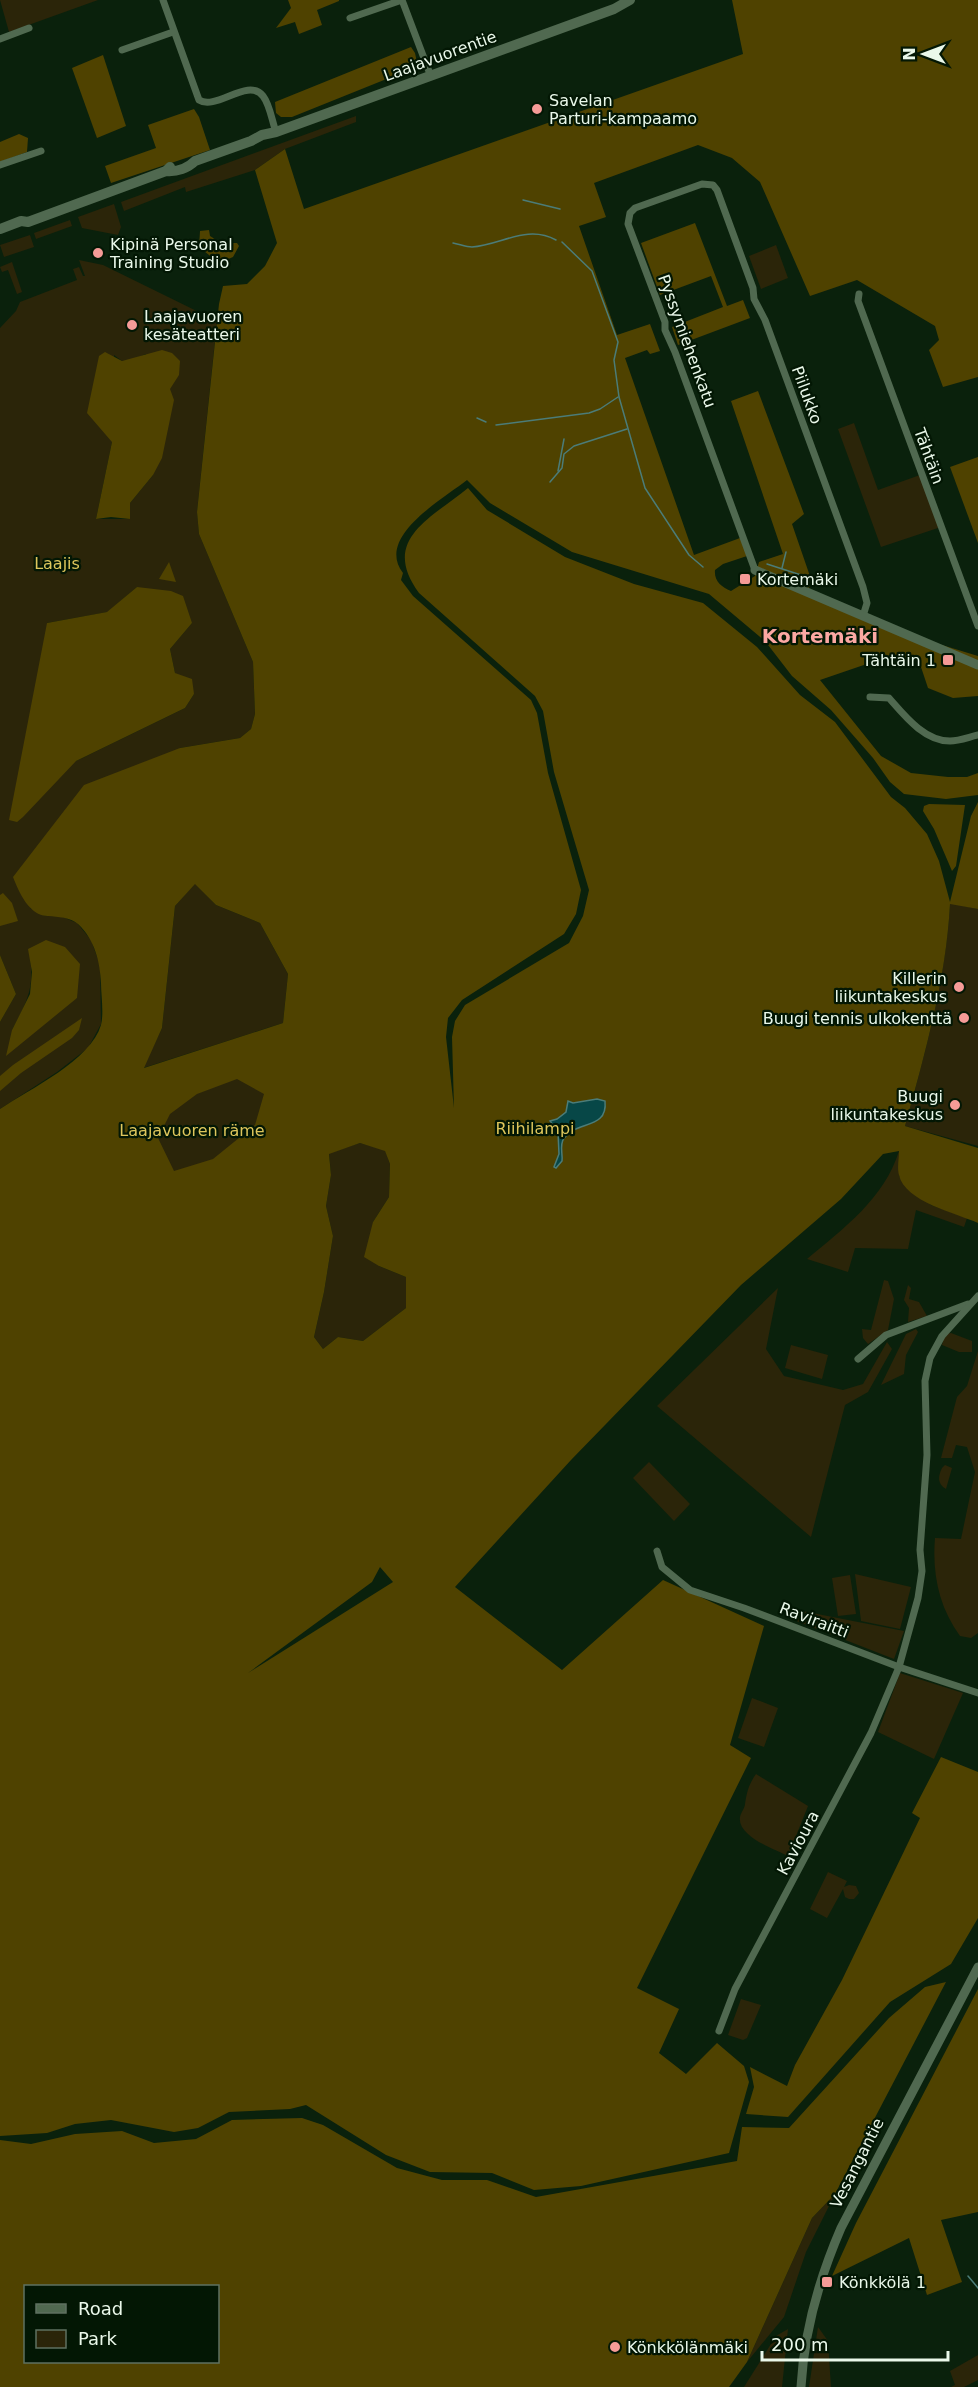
<svg xmlns="http://www.w3.org/2000/svg" width="978" height="2387" font-family="'DejaVu Sans',sans-serif">
	<rect width="100%" height="100%" fill="#0a210c"/>
	<!-- green -->
	<g fill="#2b2509" fill-rule="evenodd">
		<polygon points="0,0 98,0 9,32"/>
		<polygon points="356,116 356,122 285,149 255,170 186,192 185,187 124,211 121,202"/>
		<polygon points="114,204 121,227 118,235 82,228 78,217"/>
		<polygon points="70,220 72,226 36,239 34,233"/>
		<polygon points="30,235 34,247 4,257 0,245"/>
		<polygon points="776,245 788,278 761,289 749,256"/>
		<path d="M79,260L103,265L217,321L197,512L199,534L253,662L255,714L251,729L240,738L180,748L30,908L45,916L58,915L77,923L91,940L100,965L101,1024L88,1048L57,1072L0,1109V1022L16,994L0,955V328L16,311L20,302L77,280L73,269L79,267L83,276H85ZM146,354L153,475L130,503V519H96L112,442L114,355L122,361L131,360ZM137,587L192,623L170,649L175,673L194,694L185,708L76,761L47,623L108,612ZM29,949L77,998L12,1030C29,997 35,988 29,949Z"/>
		<polygon points="12,262 22,292 17,294 8,270 2,272 0,267"/>
		<polygon points="854,423 878,490 920,475 941,527 881,547 838,429"/>
		<polygon points="195,883 216,905 260,923 288,974 283,1023 143,1068 162,1028 175,906"/>
		<path d="M950,903L978,909V1146L905,1126C925,1053 946,979 950,903Z"/>
		<polygon points="279,1054 275,1145 170,1182 128,1094"/>
		<polygon points="360,1143 385,1150 390,1164 389,1197 373,1222 379,1266 406,1277 406,1308 363,1341 338,1337 323,1349 314,1337 324,1292 333,1236 326,1206 331,1175 329,1153"/>
		<path d="M899,1151V1176L931,1205L967,1218L964,1227L916,1210L908,1249L855,1248L848,1272L807,1259C844,1228 884,1199 899,1151Z"/>
		<polygon points="884,1280 888,1281 894,1299 888,1330 868,1344 863,1338 862,1329 871,1330"/>
		<polygon points="908,1285 911,1288 909,1299 919,1302 927,1316 908,1322 909,1308 904,1300"/>
		<polygon points="778,1288 766,1349 784,1376 843,1390 863,1384 887,1342 892,1349 868,1392 845,1405 811,1537 657,1406"/>
		<polygon points="916,1329 918,1332 906,1355 904,1374 881,1385 906,1334"/>
		<polygon points="951,1333 972,1341 972,1352 959,1352 942,1345 945,1334"/>
		<polygon points="791,1345 828,1355 822,1379 785,1368"/>
		<path d="M978,1351V1633L971,1638L960,1636C939,1607 932,1574 935,1538L961,1539L975,1472L967,1447L956,1445L952,1458H941L957,1397L967,1386Z"/>
		<polygon points="649,1462 690,1504 674,1521 633,1478"/>
		<path d="M945,1465L952,1468L946,1489C937,1484 938,1476 942,1468Z"/>
		<polygon points="855,1574 911,1587 900,1629 861,1621"/>
		<polygon points="850,1575 856,1614 838,1616 832,1578"/>
		<polygon points="797,1610 904,1631 894,1659 794,1620"/>
		<polygon points="900,1673 963,1693 934,1759 878,1732"/>
		<polygon points="752,1698 778,1708 764,1747 738,1738"/>
		<path d="M756,1774L808,1806L788,1856C774,1849 737,1836 740,1817C741,1812 745,1808 745,1804C747,1791 749,1784 756,1774Z"/>
		<polygon points="828,1872 847,1881 844,1887 849,1885 856,1886 859,1893 854,1899 849,1899 845,1897 843,1889 827,1918 810,1909"/>
		<polygon points="741,1999 761,2005 747,2038 743,2040 728,2035"/>
		<polygon points="835,2194 806,2252 784,2317 747,2362 812,2218"/>
		<polygon points="818,2327 828,2341 831,2387 809,2387"/>
		<polygon points="788,2329 782,2387 744,2387 776,2336"/>
		<polygon points="978,2355 978,2380 964,2387 951,2387 955,2385 950,2371"/>
	</g>
	<!-- forest -->
	<g fill="#4f4200" fill-rule="evenodd">
		<polygon points="288,0 339,0 339,1 317,10 322,25 299,34 295,22 276,28 291,8"/>
		<path d="M732,0H978V377L943,387L929,350L939,340L935,326L857,280L810,296L760,182L732,158L698,145L594,183L606,217L579,226L617,335L650,324L660,351L650,354L647,350L625,358L694,555L740,538L747,556L723,564L715,570C714,581 721,587 731,591L755,576L759,562L783,554L731,401L758,391L804,514L792,524L812,582L805,595L883,627L978,656V696L953,698L928,688L920,664L893,655L820,680L881,756L911,773L948,777H967L978,773V795L946,799L904,794L890,782L873,758L831,710L792,676L765,641L709,594L572,552L490,503L467,480C443,499 375,537 403,573L401,580L413,596L531,700L537,713L548,773L581,890L576,914L564,934L462,1000L448,1018L446,1037L454,1108L452,1037L455,1021L465,1005L569,943L583,916L589,890L554,772L543,711L535,696L419,593C380,540 430,519 468,488L487,510L565,557L634,584L703,603L757,647L800,695L835,722L891,797L905,808L927,834L939,861L950,902L971,816L978,802V909L950,904C946,980 925,1053 905,1126L978,1148V1223C956,1213 905,1202 899,1175C897,1168 899,1158 899,1151L883,1154L841,1199L741,1285L571,1460L455,1587L562,1670L663,1580L764,1626L730,1745L751,1758L637,1988L679,2009L659,2053L686,2074L717,2043L744,2066L749,2082L729,2153L581,2186L534,2190L492,2173L430,2172L386,2155L306,2105L290,2109L229,2112L198,2128L174,2132L111,2120L75,2124L47,2133L0,2136V1109C30,1089 91,1060 101,1025C104,1013 101,995 101,983C100,962 95,940 78,924C70,917 58,917 48,916C29,916 19,892 13,877L84,785L180,748L240,738L251,729L255,714L253,662L199,534L197,512L219,304L223,286L247,284L265,266L277,243L255,170L285,149L304,209L743,54ZM195,884L216,905L260,923L288,974L283,1023L144,1068L162,1028L175,906ZM237,1079L264,1094L255,1125L213,1159L174,1171L158,1138L170,1114L197,1094ZM360,1143L385,1151L390,1164L389,1197L373,1222L364,1257L379,1266L406,1277V1308L363,1341L338,1337L323,1349L314,1337L324,1292L333,1236L326,1206L331,1175L329,1154ZM380,1567L393,1582L248,1673L372,1582Z"/>
		<polygon points="411,47 415,53 418,67 410,72 389,78 292,117 281,117 276,113 275,102"/>
		<polygon points="103,55 126,126 97,138 72,68"/>
		<polygon points="194,109 199,117 210,150 111,183 105,166 156,148 148,125"/>
		<polygon points="19,134 28,138 27,152 0,162 0,142"/>
		<polygon points="695,223 727,306 743,300 750,318 678,345 672,327 723,307 711,276 660,295 641,243"/>
		<polygon points="209,230 210,236 221,243 237,243 239,246 233,257 219,263 199,247 200,231"/>
		<polygon points="162,350 172,353 180,361 179,375 170,389 174,400 162,458 153,475 130,503 130,519 111,517 96,519 112,442 87,413 99,356 105,352 122,361"/>
		<polygon points="978,457 978,543 950,467"/>
		<polygon points="169,562 176,582 159,579"/>
		<polygon points="137,587 171,591 183,596 192,623 170,649 175,673 192,679 194,694 185,708 76,761 23,817 17,822 9,820 47,623 107,612"/>
		<polygon points="929,804 965,805 956,866 952,871 934,829 923,811 924,806"/>
		<polygon points="3,893 12,903 18,921 0,926 0,895"/>
		<polygon points="46,940 65,947 80,964 77,998 6,1056 12,1030 30,994 32,972 28,949"/>
		<polygon points="0,955 16,994 0,1022"/>
		<polygon points="82,1018 79,1030 72,1038 21,1073 0,1091 0,1076 13,1065"/>
		<polygon points="941,1757 978,1772 978,1918 951,1964 890,2002 788,2117 746,2114 754,2087 750,2067 787,2086 795,2065 842,1980 920,1818 912,1813"/>
		<path d="M946,1982L835,2194L812,2218L747,2362L729,2387H0V2140L31,2144L75,2134L122,2131L154,2143L196,2139L232,2120L302,2118L323,2125L397,2168L442,2180H487L536,2197L737,2161L742,2127L789,2128L889,2018L925,1987ZM218,2286V2362H26V2286Z"/>
		<polygon points="978,1989 978,2212 941,2220 962,2282 927,2295 909,2238 832,2276 856,2223"/>
	</g>
	<!-- water -->
	<path fill="#074747" stroke="#4b7c78" stroke-width="1.5" d="M597,1099L605,1101C608,1130 577,1120 564,1138C559,1145 563,1154 562,1161L556,1168L554,1167L559,1154L558,1132L550,1121L557,1119L566,1112L568,1101L573,1103Z"/>
	<g fill="none" stroke-linecap="round" stroke-linejoin="round">
		<!-- stream -->
		<g stroke="#4b7c78" stroke-width="1.5">
			<polyline points="523,200 560,209"/>
			<polyline points="562,242 592,271 618,342 614,360 619,397 645,488 689,555 703,567"/>
			<path d="M453,243C459,244 466,247 472,247C501,245 527,224 556,240"/>
			<polyline points="477,418 486,422"/>
			<polyline points="496,425 589,413 600,409 618,397"/>
			<polyline points="558,471 564,439"/>
			<polyline points="550,482 562,468 564,454 574,446 627,429"/>
			<polyline points="767,564 804,576"/>
			<polyline points="782,568 786,552"/>
			<polyline points="968,2276 978,2288"/>
		</g>
		<!-- minor -->
		<g stroke="#506950" stroke-width="7">
			<path d="M163,0L199,100C216,111 248,77 263,96C270,105 272,121 276,132"/>
			<polyline points="350,18 402,0 430,74"/>
			<polyline points="0,39 29,28"/>
			<polyline points="122,50 173,32"/>
			<polyline points="0,165 41,151"/>
			<polyline points="859,294 858,301 978,626"/>
			<polyline points="755,570 675,352 665,330 665,322 628,224 630,213 635,208 702,184 713,185 717,190 753,288 754,299 765,320 863,587 867,603 863,616"/>
			<path d="M870,697L889,698C904,715 924,741 950,741C959,741 969,737 978,735"/>
			<polyline points="858,1359 886,1335 968,1304"/>
			<polyline points="657,1551 662,1567 690,1590 744,1608 899,1667 978,1693"/>
			<polyline points="719,2031 735,1989 871,1733 899,1667 918,1598 922,1571 920,1550 927,1455 925,1381 930,1358 942,1336 978,1296"/>
		</g>
		<!-- tertiary -->
		<g stroke="#506950" stroke-width="9">
			<polyline points="755,570 978,665"/>
			<path d="M801,2387C804,2331 819,2279 841,2228L978,1967"/>
		</g>
		<!-- secondary -->
		<g stroke="#506950" stroke-width="10">
			<path d="M166,171C177,172 188,168 195,161L251,141L262,135L276,132L614,9L630,0"/>
			<polyline points="0,229 21,221 28,222 166,171 170,167"/>
		</g>
	</g>
	<!-- markers -->
	<g fill="#f59b97" stroke="#031704" stroke-width="2">
		<circle cx="537" cy="109" r="6"/>
		<circle cx="98" cy="253" r="6"/>
		<circle cx="132" cy="325" r="6"/>
		<rect x="739" y="573" width="12" height="12" rx="3"/>
		<rect x="942" y="654" width="12" height="12" rx="3"/>
		<circle cx="959" cy="987" r="6"/>
		<circle cx="964" cy="1018" r="6"/>
		<circle cx="955" cy="1105" r="6"/>
		<rect x="821" y="2276" width="12" height="12" rx="3"/>
		<circle cx="615" cy="2347" r="6"/>
	</g>
	<g text-anchor="middle" dominant-baseline="central" stroke-width="4.5" stroke-linejoin="round" paint-order="stroke">
		<!-- street labels -->
		<g font-size="16" fill="#eaf8ea" stroke="#031704">
			<text transform="translate(440 56) rotate(-20)">Laajavuorentie</text>
			<text transform="translate(687 341) rotate(70)">Pyssymiehenkatu</text>
			<text transform="translate(807 395) rotate(70)">Piilukko</text>
			<text transform="translate(929 456) rotate(70)">Tähtäin</text>
			<text transform="translate(814 1620) rotate(21)">Raviraitti</text>
			<text transform="translate(798 1843) rotate(-62)">Kavioura</text>
			<text transform="translate(857 2163) rotate(-63)">Vesangantie</text>
		</g>
		<!-- poi labels -->
		<g font-size="16" fill="#eaf8ea" stroke="#031704" text-anchor="start">
			<text x="549" y="100">Savelan<tspan x="549" dy="18">Parturi-kampaamo</tspan></text>
			<text x="110" y="244">Kipinä Personal<tspan x="110" dy="18">Training Studio</tspan></text>
			<text x="144" y="316">Laajavuoren<tspan x="144" dy="18">kesäteatteri</tspan></text>
			<text x="757" y="579">Kortemäki</text>
			<text x="936" y="660" text-anchor="end">Tähtäin 1</text>
			<text x="947" y="978" text-anchor="end">Killerin<tspan x="947" dy="18">liikuntakeskus</tspan></text>
			<text x="952" y="1018" text-anchor="end">Buugi tennis ulkokenttä</text>
			<text x="943" y="1096" text-anchor="end">Buugi<tspan x="943" dy="18">liikuntakeskus</tspan></text>
			<text x="839" y="2282">Könkkölä 1</text>
			<text x="627" y="2347">Könkkölänmäki</text>
		</g>
		<!-- park labels -->
		<g font-size="16" fill="#dec65c" stroke="#031704">
			<text x="57" y="563">Laajis</text>
			<text x="535" y="1128">Riihilampi</text>
			<text x="192" y="1130">Laajavuoren räme</text>
		</g>
		<!-- quarter labels -->
		<g font-size="20" font-weight="bold" fill="#fca8a3" stroke="#031704">
			<text x="820" y="636">Kortemäki</text>
		</g>
	</g>
	<!-- legend -->
	<rect x="24" y="2285" width="195" height="78" fill="#031704" stroke="#5f7160" stroke-width="1.5"/>
	<rect x="36" y="2304" width="30" height="9" fill="#506950" stroke="#5f7160" stroke-width="1.5"/>
	<text x="78" y="2315" font-size="18" fill="#eaf8ea">Road</text>
	<rect x="36" y="2330" width="30" height="18" fill="#2b2509" stroke="#5f7160" stroke-width="1.5"/>
	<text x="78" y="2345" font-size="18" fill="#eaf8ea">Park</text>
	<!-- north arrow -->
	<g transform="translate(924 54) rotate(270)" stroke="#031704" stroke-width="4.5" paint-order="stroke">
	<path d="M0-4.5L10 22L0 15L-10 22Z" fill="#eaf8ea"/>
	<text y="-9" font-size="16" font-weight="bold" text-anchor="middle" fill="#eaf8ea">N</text>
	</g>
	<!-- scale -->
	<path d="M762 2351v9h186v-9" fill="none" stroke="#eaf8ea" stroke-width="3"/>
	<text x="771" y="2351" font-size="18" fill="#eaf8ea" stroke="#031704" stroke-width="4.5" paint-order="stroke">200 m</text>
</svg>
